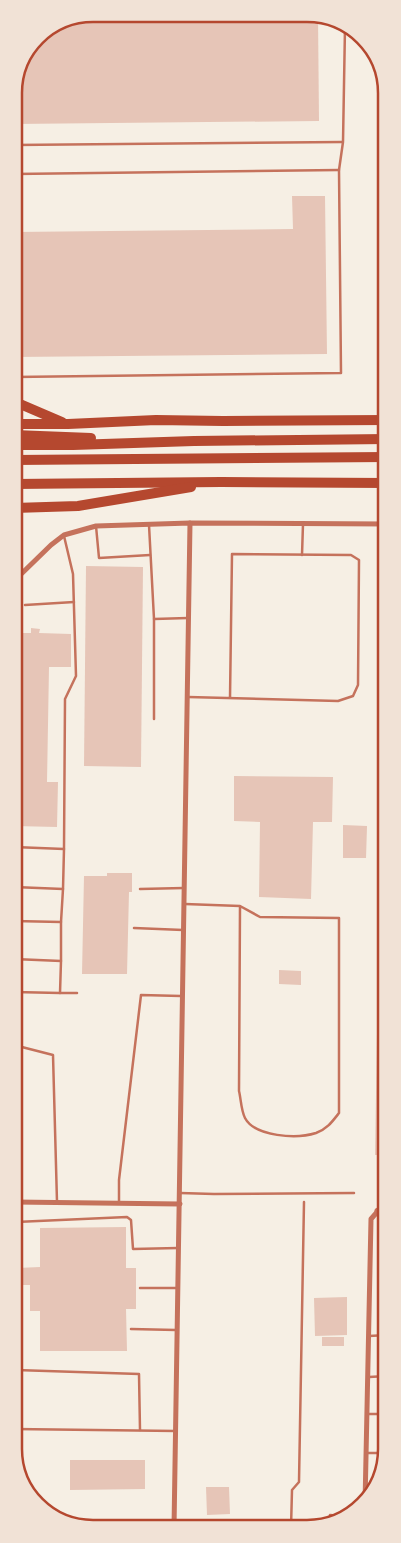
<svg xmlns="http://www.w3.org/2000/svg" width="401" height="1543" font-family="Barlow,sans-serif">
	<rect width="100%" height="100%" fill="#f6efe4"/>
	<!-- building -->
	<g fill="#e6c5b7">
		<polygon points="94,14 318,16 319,121 14,124 14,89 37,37"/>
		<polygon points="292,196 325,196 327,354 14,357 14,232 293,229"/>
		<polygon points="385,547 387,547 387,1155 375,1155"/>
		<polygon points="86,566 143,567 141,767 84,766"/>
		<polygon points="31,628 40,629 39,633 71,634 71,667 49,667 47,782 58,782 57,827 14,826 14,633 31,633"/>
		<polygon points="234,776 333,777 332,822 313,822 311,899 259,897 260,822 234,821"/>
		<polygon points="343,825 367,826 366,858 343,858"/>
		<polygon points="107,873 132,873 132,892 129,892 127,974 82,974 84,876 107,876"/>
		<polygon points="279,970 301,971 301,985 279,984"/>
		<polygon points="126,1227 126,1268 136,1268 136,1309 126,1309 127,1351 40,1351 40,1311 30,1311 30,1285 17,1285 17,1268 40,1267 40,1228"/>
		<polygon points="347,1297 347,1335 315,1336 314,1298"/>
		<rect x="322" y="1337" width="22" height="9"/>
		<polygon points="70,1460 145,1460 145,1489 70,1490"/>
		<polygon points="206,1487 229,1487 230,1514 207,1515"/>
	</g>
	<g fill="none" stroke-linecap="round" stroke-linejoin="round">
		<!-- service -->
		<g stroke="#c5725c" stroke-width="2.5">
			<polyline points="14,145 342,142"/>
			<polyline points="14,174 339,170"/>
			<polyline points="14,377 341,373 339,170 343,142 345,27"/>
			<polyline points="385,383 387,104"/>
			<polyline points="149,525 154,619"/>
			<polyline points="96,526 99,558 150,555"/>
			<polyline points="302,555 303,524"/>
			<polyline points="25,605 74,602"/>
			<polyline points="188,697 338,701 353,696 358,685 359,560 351,555 232,554 230,698"/>
			<polyline points="154,719 154,619 188,618"/>
			<polyline points="14,847 64,849 65,699 76,676 73,574 64,536"/>
			<polyline points="14,887 63,889 64,849"/>
			<polyline points="140,889 184,888"/>
			<path d="M185,904L240,906L260,917L339,918V1113C332,1122 327,1129 316,1133C297,1139 255,1137 245,1118C241,1110 241,1099 239,1091L240,906"/>
			<polyline points="14,921 61,922 63,889"/>
			<polyline points="134,928 183,930"/>
			<polyline points="14,959 61,961 61,922"/>
			<polyline points="14,992 60,993 61,961"/>
			<polyline points="60,993 77,993"/>
			<polyline points="14,1045 53,1055 57,1202"/>
			<polyline points="180,1193 214,1194 354,1193"/>
			<polyline points="119,1203 119,1180 141,995 181,996"/>
			<polyline points="14,1224 16,1222 127,1217 131,1220 133,1249 178,1248"/>
			<polyline points="140,1288 177,1288"/>
			<polyline points="131,1329 176,1330"/>
			<polyline points="369,1336 387,1335"/>
			<polyline points="14,1337 15,1345"/>
			<polyline points="369,1377 387,1376"/>
			<polyline points="14,1404 16,1370 139,1374 140,1430"/>
			<polyline points="368,1414 387,1414"/>
			<polyline points="14,1429 176,1431"/>
			<polyline points="367,1453 387,1453"/>
			<polyline points="330,1522 330,1515 342,1516"/>
			<polyline points="291,1528 292,1490 299,1482 304,1202"/>
		</g>
		<!-- minor -->
		<g stroke="#c5725c" stroke-width="5">
			<polyline points="14,581 51,545 64,535 96,526 190,523 387,524"/>
			<polyline points="14,1202 180,1204"/>
			<polyline points="365,1504 371,1219 378,1211"/>
			<polyline points="174,1528 190,523"/>
		</g>
		<!-- tertiary -->
		<polyline stroke="#c5725c" stroke-width="7" points="378,1211 387,1208"/>
		<!-- motorway -->
		<g stroke="#b5482f" stroke-width="10">
			<polyline points="14,404 20,404 62,422"/>
			<polyline points="14,424 68,424 156,420 223,421 387,420"/>
			<polyline points="14,435 91,438"/>
			<polyline points="14,445 73,445 194,441 387,439"/>
			<polyline points="14,460 387,457"/>
			<polyline points="14,484 221,482 387,483"/>
			<polyline points="14,508 78,506 191,487"/>
		</g>
	</g>
	<!-- crop -->
	<path d="M0 0H401V1543H0ZM93 22H307A71 71 0 0 1 378 93V1449A71 71 0 0 1 307 1520H93A71 71 0 0 1 22 1449V93A71 71 0 0 1 93 22Z" fill="#f1e2d6" fill-rule="evenodd"/>
	<path fill="none" stroke="#b5482f" stroke-width="2.5" d="M93 22H307A71 71 0 0 1 378 93V1449A71 71 0 0 1 307 1520H93A71 71 0 0 1 22 1449V93A71 71 0 0 1 93 22Z"/>
</svg>
